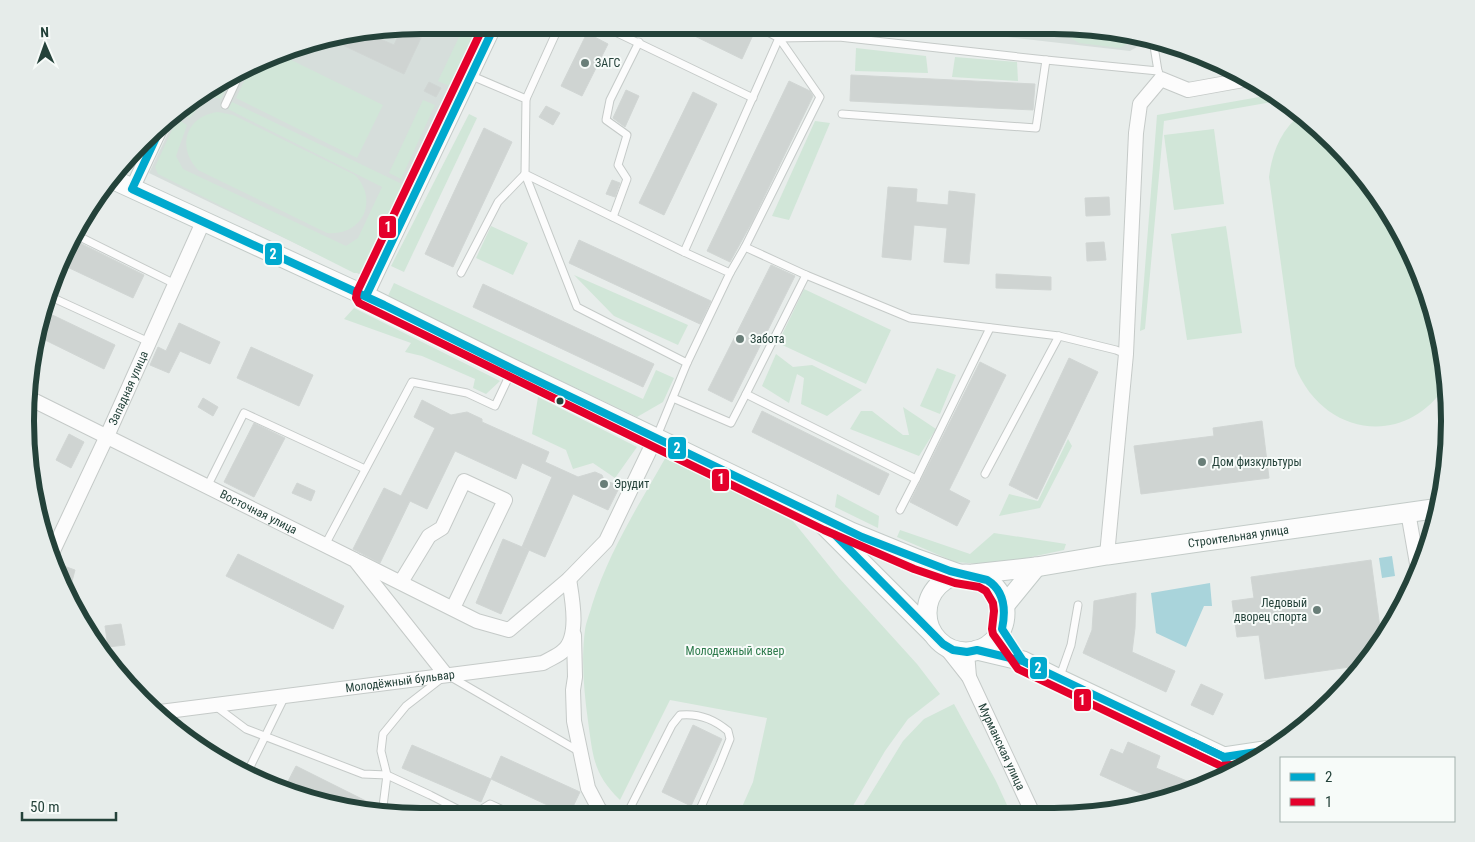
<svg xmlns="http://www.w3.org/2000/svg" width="1475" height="842" font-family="'Roboto Condensed',sans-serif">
	<rect width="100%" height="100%" fill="#e8edeb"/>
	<!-- built -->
	<g fill="#d6dedb">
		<polygon points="421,25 480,25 361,275 149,173 181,106 294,46"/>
		<polygon points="910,26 1080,26 1143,38 1142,44 1130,51"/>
	</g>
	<!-- green -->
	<g fill="#d1e6d8">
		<polygon points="477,25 449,86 438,81 459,37 437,25"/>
		<polygon points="925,26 998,26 1001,29 987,34"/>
		<polygon points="1076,26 1080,26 1138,37 1120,48 1079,43 1062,33"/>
		<polygon points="856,48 926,56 928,73 855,71"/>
		<polygon points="279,54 383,105 357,158 236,98 250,69"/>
		<polygon points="955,57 1017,62 1018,81 952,77"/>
		<polygon points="230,80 221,99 207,96 190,118 181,114 185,104"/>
		<polygon points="1276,94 1284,100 1164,121 1145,329 1140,331 1157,115"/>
		<polygon points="423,100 435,105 401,179 389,173"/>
		<polygon points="232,102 404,185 363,273 354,273 158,174 155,167 177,119 187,125 176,156 183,169 346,246 358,238 382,187 228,109"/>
		<path d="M218,112L233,115L355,175C379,200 363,236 327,233L198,170C176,147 186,116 218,112Z"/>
		<polygon points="469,114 477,118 404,272 391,266"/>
		<path d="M1301,114L1334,141L1383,201L1420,269L1442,343L1446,385C1405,449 1322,436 1295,366L1269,177C1272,152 1281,130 1301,114Z"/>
		<polygon points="815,121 830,123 789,220 772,216"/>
		<polygon points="1214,129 1224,204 1174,210 1164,135"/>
		<polygon points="491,226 528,243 513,275 476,258"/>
		<polygon points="1226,226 1242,333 1187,340 1171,234"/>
		<polygon points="574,275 688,325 678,345 614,316"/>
		<polygon points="394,283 643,399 656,370 674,378 663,402 637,417 387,298"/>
		<polygon points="804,289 891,330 866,384 778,343"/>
		<polygon points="354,308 500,381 486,394 473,388 475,379 422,356 405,352 411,343 344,319"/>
		<polygon points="776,354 793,367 812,365 862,390 827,416 801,404 804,378 797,374 789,403 762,386"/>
		<polygon points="937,368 956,375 940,414 920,406"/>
		<polygon points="538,397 637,447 615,478 593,463 573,469 566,450 532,434"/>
		<polygon points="903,407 936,429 919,456 850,429 861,411 872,411 903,435 909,435"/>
		<polygon points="1068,439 1072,446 1040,508 999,516 1009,494 1038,501"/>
		<path d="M667,455L788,515L839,578L917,664L940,694L908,719L885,751L847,816H738L753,782L767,718L670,700L620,800C593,774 593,756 588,721C584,692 581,659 585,630C586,622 590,613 592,605C609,551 640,503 667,455Z"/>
		<polygon points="837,494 879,516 878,528 835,507"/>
		<polygon points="900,530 970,554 994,533 1066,544 1064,550 993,565 955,562 897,537"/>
		<polygon points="954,704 996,781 1012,816 857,816 903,741 924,719"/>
	</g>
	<!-- water -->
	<g fill="#a9d4db">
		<polygon points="1392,556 1395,576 1382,578 1379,558"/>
		<polygon points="1210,583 1212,606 1204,606 1186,647 1156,633 1151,593"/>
	</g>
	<!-- building -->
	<g fill="#cfd4d2" stroke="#d1d6d4">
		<polygon points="421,25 427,25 404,74 332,40 369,34 394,45 402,28"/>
		<polygon points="672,25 733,25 753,35 742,59"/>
		<polygon points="587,33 608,44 582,96 561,86"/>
		<polygon points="851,75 1035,84 1033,110 850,101"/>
		<polygon points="789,81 810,91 813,96 752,222 730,262 707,251"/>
		<polygon points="429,82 441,88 436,97 424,91"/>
		<polygon points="626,90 639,96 625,127 613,118"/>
		<polygon points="693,92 717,104 664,215 639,203"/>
		<polygon points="546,106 560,113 553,125 539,117"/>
		<polygon points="484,128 512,142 453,267 425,254"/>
		<polygon points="612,180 620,183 615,197 606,194"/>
		<polygon points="888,187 917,189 916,202 948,205 949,191 975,194 969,264 944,262 947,228 914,225 911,260 882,257"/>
		<polygon points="1109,197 1110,215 1086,216 1085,198"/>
		<polygon points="74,240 144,275 133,298 63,265"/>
		<polygon points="579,240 711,301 700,324 569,263"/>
		<polygon points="1104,242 1106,260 1087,261 1086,243"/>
		<polygon points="771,265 795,276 732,402 708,390"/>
		<polygon points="996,274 1051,277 1051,290 996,288"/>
		<polygon points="483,284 654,364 643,387 473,307"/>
		<polygon points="42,310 115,345 104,369 37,336 39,318"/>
		<polygon points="179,323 220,342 210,364 180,351 169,373 150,365 158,347 166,351"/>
		<polygon points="251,347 313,375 299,406 237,378"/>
		<polygon points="1069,358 1098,372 1037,499 1009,485"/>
		<polygon points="980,362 1006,375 949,490 970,501 957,526 910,502"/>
		<polygon points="203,398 218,407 213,416 198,407"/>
		<polygon points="422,400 451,415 467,412 482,419 482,422 549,452 545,462 578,477 595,472 602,475 604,480 620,486 608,510 573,494 545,557 522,547 529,550 501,614 476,603 503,539 522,547 552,477 522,463 516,479 455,451 427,509 410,501 380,563 353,549 384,488 401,496 435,428 414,417"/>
		<polygon points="762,411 889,474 879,495 752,432"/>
		<polygon points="1262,421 1269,478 1141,494 1134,446 1214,436 1213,428"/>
		<polygon points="254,423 285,438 254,497 224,482"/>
		<polygon points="69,434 84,442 71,468 56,460"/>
		<polygon points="297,483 315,491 311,501 292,493"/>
		<polygon points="238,554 344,606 333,629 226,576"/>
		<polygon points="1371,560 1382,643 1364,665 1265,679 1259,635 1237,637 1232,601 1254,598 1251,577"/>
		<polygon points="58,564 75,570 71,585 60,582 55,572"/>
		<polygon points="1136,593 1135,628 1132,652 1175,671 1166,692 1083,653 1092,630 1094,601"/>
		<polygon points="121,624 125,645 108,647 105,626"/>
		<polygon points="1201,684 1223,694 1213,715 1191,705"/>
		<polygon points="693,725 722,739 691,806 662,792"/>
		<polygon points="1128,742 1160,756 1156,768 1201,787 1181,796 1158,801 1100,775 1111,749 1123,754"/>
		<polygon points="412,745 491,779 481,802 402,768"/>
		<polygon points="501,756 580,792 569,815 491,779"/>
		<polygon points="296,766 378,807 377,813 301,797 284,789"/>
	</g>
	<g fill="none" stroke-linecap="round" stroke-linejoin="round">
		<defs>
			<g id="lane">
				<polyline points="609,25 607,28 753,98"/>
				<polyline points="777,25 779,38 839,37 1046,60 1158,71 1161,79"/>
				<polyline points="1153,40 1158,71"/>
				<polyline points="472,76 526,99 525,174 684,252"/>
				<polyline points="526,99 556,33 542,25"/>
				<polyline points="225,105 239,75"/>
				<polyline points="842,114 1036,128 1046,60"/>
				<polyline points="613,217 627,179 618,165 627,135 606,120 610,100 639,42"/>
				<polyline points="76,235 175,284"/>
				<polyline points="745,247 820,97 779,38"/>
				<polyline points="461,273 498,202 525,174 577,307 687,363"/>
				<polyline points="730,273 745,247 806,275 910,318 1059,336 1116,350 1126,354"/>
				<polyline points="806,275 746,394 916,479 990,328"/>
				<polyline points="49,296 149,342"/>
				<polyline points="673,398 731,423 746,394"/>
				<polyline points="657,436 687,363 730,273 684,252 779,38 755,25"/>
				<polyline points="985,474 1059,336"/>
				<polyline points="207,487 244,413 365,469"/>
				<polyline points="900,510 916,479"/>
				<polyline points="325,545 412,382 467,393 495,406 512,370"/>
				<polyline points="451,677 580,752"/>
				<polyline points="1059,679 1071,645 1078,605"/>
				<polyline points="214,705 246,729 363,774 387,775 430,795 471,816"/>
				<polyline points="247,773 285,696"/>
				<polyline points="382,814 387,775 381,751 383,734 406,706 442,678"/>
				<polyline points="471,816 490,804 516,816"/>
				<path d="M626,816L672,725L680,715C699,713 714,719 728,731L730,739L720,764L697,816"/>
			</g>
			<g id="street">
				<polyline points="132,189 161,127"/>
				<polyline points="366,296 495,25"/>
				<path id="s1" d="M31,399L355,560L446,675"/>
				<polyline points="1408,512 1419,575"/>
				<path id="s2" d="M51,555L107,436L203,222"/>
				<polyline points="1107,555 1126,354 1136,133 1140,104 1161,79 1188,90 1249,79"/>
				<polyline points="359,562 477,621 509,630 569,579 606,541 656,437"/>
				<polyline points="401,582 429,536 442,528 464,481 505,500 453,608"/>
				<polyline points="574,635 575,677 573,690 574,721 588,788 599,809 607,816"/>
				<path id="s3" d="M943,644L969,677L1034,816"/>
				<polyline points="967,652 969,677"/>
				<path id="s4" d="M160,712L543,663C549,659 558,656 563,651C580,637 572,598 569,579"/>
			</g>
			<g id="secondary">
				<polyline points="112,179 366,296 513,369 851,532 917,559 959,574"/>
				<polyline points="822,523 932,633"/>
				<path id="s5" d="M973,574L1036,567L1107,555L1440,508"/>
				<circle cx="966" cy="613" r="39"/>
				<polyline points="1005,605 1036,567"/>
				<polyline points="977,650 1023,661 1059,679 1224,757 1271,750"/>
				<polyline points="1224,757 1233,773"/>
			</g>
		</defs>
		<!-- lane casing -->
		<use href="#lane" stroke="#c5cac8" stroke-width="9"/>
		<!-- street casing -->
		<use href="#street" stroke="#c5cac8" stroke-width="16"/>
		<!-- secondary casing -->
		<use href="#secondary" stroke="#c3cbc8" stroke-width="21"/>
		<!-- lane -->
		<use href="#lane" stroke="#fcfcfc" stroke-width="7"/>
		<!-- street -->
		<use href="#street" stroke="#fcfcfc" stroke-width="14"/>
		<!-- secondary -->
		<use href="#secondary" stroke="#fcfcfc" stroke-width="19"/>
		<defs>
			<g id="bus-1">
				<path d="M161,127L132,189L384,305L513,369L862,537L950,571L987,580C1005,591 1006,610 1002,629L1023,661L1224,757L1233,773"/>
				<polyline points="366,296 495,25"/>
				<polyline points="835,535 943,644 953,650 967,652 977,650 1023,661 1042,671"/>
				<polyline points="1193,742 1224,757 1270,750"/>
			</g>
			<polyline id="bus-2" points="484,25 357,292 356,298 359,303 824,530 914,569 955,583 979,587 986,591 993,603 994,611 992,629 993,634 1018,669 1221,766 1254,763"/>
		</defs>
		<!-- bus-1 casing -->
		<use href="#bus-1" stroke="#f7fbf9" stroke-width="11"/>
		<!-- bus-2 casing -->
		<use href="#bus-2" stroke="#f7fbf9" stroke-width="11"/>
		<!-- bus-1 -->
		<use href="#bus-1" stroke="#00a9ce" stroke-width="8"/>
		<!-- bus-2 -->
		<use href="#bus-2" stroke="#e4002b" stroke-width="8"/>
	</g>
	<!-- markers -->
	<g fill="#697e78" stroke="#f7fbf9" stroke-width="2">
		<circle cx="585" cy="63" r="5"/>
		<circle cx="740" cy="339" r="5"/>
		<circle cx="1202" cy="462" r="5"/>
		<circle cx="604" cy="484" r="5"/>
		<circle cx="1317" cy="610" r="5"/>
	</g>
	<circle fill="#24423a" stroke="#f7fbf9" stroke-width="2" cx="560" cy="401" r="4.5"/>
	<g text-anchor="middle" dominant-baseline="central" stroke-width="4" stroke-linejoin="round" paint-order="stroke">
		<!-- poi labels -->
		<g font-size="12" fill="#24423a" stroke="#f7fbf9" text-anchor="start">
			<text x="595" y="63">ЗАГС</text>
			<text x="750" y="339">Забота</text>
			<text x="1212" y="462">Дом физкультуры</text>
			<text x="614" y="484">Эрудит</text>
			<text x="1307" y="603" text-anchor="end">Ледовый<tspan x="1307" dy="14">дворец спорта</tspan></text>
		</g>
		<!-- street labels -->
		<g font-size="12" fill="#24423a" stroke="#f7fbf9">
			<text stroke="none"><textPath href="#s2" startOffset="184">Западная улица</textPath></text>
			<text stroke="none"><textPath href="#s1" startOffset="254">Восточная улица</textPath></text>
			<text stroke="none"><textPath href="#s5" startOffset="268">Строительная улица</textPath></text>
			<text stroke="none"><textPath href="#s4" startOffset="242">Молодёжный бульвар</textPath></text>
			<text stroke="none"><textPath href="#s3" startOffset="119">Мурманская улица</textPath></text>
		</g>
		<!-- park labels -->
		<g font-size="12" fill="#2d7a4b" stroke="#f7fbf9">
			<text x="735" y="651">Молодежный сквер</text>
		</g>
	</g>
	<!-- crop -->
	<path d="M0 0H1475V842H0ZM421 34H1054A387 387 0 0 1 1441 421V421A387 387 0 0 1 1054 808H421A387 387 0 0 1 34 421V421A387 387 0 0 1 421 34Z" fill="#e6ecea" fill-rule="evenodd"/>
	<path fill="none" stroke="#24423a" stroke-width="6" d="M421 34H1054A387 387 0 0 1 1441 421V421A387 387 0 0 1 1054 808H421A387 387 0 0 1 34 421V421A387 387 0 0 1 421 34Z"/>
	<g stroke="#f7fbf9" stroke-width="2">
		<rect x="378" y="215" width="19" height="24" rx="5" fill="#e4002b"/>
		<rect x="264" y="242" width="19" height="24" rx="5" fill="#00a9ce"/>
		<rect x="667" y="436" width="20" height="24" rx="5" fill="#00a9ce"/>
		<rect x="711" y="468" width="19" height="24" rx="5" fill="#e4002b"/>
		<rect x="1029" y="656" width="19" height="24" rx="5" fill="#00a9ce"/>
		<rect x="1073" y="688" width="19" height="24" rx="5" fill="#e4002b"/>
	</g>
	<g font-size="14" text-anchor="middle" font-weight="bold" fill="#fff">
		<text x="388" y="232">1</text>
		<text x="273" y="259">2</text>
		<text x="677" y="453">2</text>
		<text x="721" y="484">1</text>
		<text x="1038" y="673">2</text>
		<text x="1082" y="705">1</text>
	</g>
	<!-- legend -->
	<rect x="1280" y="757" width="175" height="65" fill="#f7fbf9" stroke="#a3b1ad"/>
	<rect x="1290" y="773" width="25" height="8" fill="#00a9ce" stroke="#a3b1ad"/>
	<text x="1325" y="782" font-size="15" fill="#24423a">2</text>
	<rect x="1290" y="798" width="25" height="8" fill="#e4002b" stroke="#a3b1ad"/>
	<text x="1325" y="807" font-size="15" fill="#24423a">1</text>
	<!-- north arrow -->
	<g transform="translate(45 45) rotate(358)" stroke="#f7fbf9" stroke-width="4" paint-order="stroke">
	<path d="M0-4L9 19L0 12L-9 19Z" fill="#24423a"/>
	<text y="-8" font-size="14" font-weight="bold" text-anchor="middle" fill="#24423a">N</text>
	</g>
	<!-- scale -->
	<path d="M22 812v8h94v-8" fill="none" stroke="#24423a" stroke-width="2.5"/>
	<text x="30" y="812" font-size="15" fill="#24423a" stroke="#f7fbf9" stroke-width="4" paint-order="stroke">50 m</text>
</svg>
